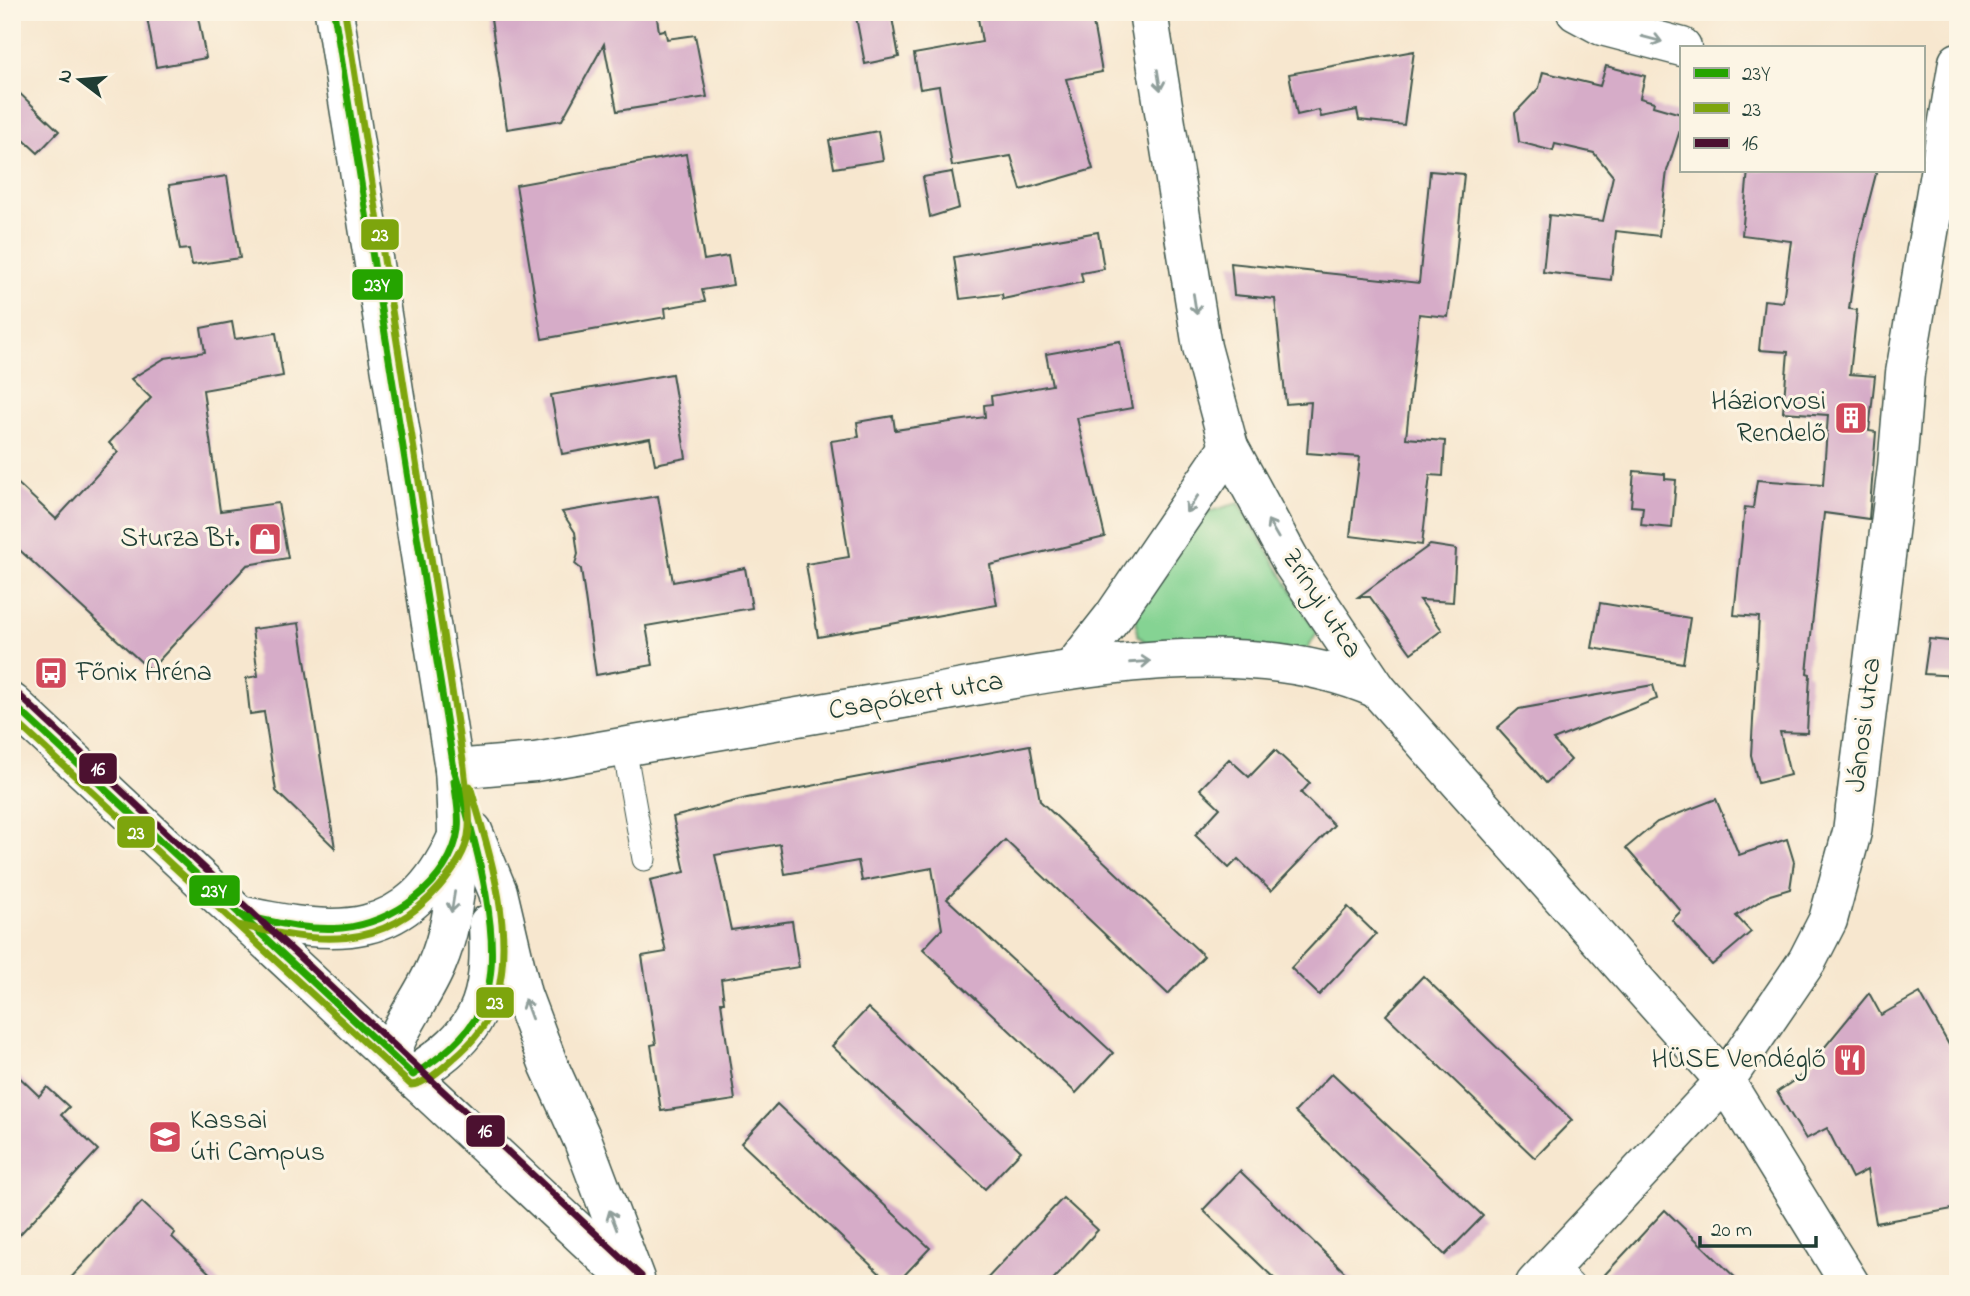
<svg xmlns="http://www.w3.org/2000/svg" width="1970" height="1296" font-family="'Indie Flower',sans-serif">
	<rect width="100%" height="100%" fill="#fcf5e5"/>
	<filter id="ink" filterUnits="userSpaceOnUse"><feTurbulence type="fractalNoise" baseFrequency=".0143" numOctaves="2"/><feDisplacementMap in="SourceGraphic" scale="14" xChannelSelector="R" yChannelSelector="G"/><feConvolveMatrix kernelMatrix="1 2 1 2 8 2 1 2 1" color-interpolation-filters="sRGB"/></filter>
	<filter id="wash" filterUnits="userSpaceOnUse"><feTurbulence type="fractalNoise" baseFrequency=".00686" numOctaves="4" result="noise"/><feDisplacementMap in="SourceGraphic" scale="28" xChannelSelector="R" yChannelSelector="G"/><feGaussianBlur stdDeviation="1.57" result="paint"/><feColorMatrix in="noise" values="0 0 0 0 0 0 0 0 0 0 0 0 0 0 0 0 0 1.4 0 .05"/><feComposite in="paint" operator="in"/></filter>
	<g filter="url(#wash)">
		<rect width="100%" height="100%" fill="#f7e7cf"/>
		<!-- green -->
		<polygon fill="#85d393" stroke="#528864" stroke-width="2" points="1239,503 1317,633 1307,650 1151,648 1137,634 1136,609 1207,512"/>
		<g id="blocks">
			<!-- building -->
			<g fill="#d6acc8">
				<polygon points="146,12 197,12 206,58 156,67"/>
				<polygon points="490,12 656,12 659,31 665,30 667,39 695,35 707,97 617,111 604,44 562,120 507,129"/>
				<polygon points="883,12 891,12 899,57 865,64 856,17"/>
				<polygon points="977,12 1091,12 1102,72 1066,79 1093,169 1021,190 1011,156 952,166 939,86 920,89 914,54 982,42"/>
				<polygon points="1414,51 1404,125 1359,120 1357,110 1321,117 1319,110 1297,115 1289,74"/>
				<polygon points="1606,66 1645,76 1640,98 1654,102 1653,106 1681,114 1681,127 1667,171 1659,236 1616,231 1611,280 1543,272 1549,215 1603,221 1613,176 1594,153 1555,144 1553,151 1519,142 1515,113 1539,88 1543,72 1600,86"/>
				<polygon points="12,86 59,131 38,153 12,129"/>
				<polygon points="878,131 883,160 834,168 829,140"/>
				<polygon points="686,154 704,260 728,256 733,285 702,290 705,301 665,308 666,317 542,339 516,185"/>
				<polygon points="1748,170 1877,170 1858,243 1849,309 1857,310 1850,374 1875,376 1869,431 1876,432 1869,519 1824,513 1807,673 1810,674 1807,733 1780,732 1790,775 1758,783 1751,755 1759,617 1734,615 1745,507 1753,508 1757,480 1823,485 1828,415 1783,412 1788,352 1759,350 1764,300 1783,302 1791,241 1742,235"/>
				<polygon points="1430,171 1464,174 1455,266 1448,317 1419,314 1406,438 1445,441 1443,476 1430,475 1422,545 1350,536 1360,457 1307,453 1311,402 1286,404 1275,299 1234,295 1231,263 1419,283"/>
				<polygon points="952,172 959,208 930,217 923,177"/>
				<polygon points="227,176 240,258 192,265 189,249 180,250 169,185"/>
				<polygon points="1098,232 1104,269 1081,273 1083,282 1003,299 1002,294 960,299 954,257"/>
				<polygon points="232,322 235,339 276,333 283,376 203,390 220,511 278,503 288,558 247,565 150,670 12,543 12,478 56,519 118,452 109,443 151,398 131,379 165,358 205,352 201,328"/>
				<polygon points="1120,341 1132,408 1077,418 1105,537 990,565 997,605 818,637 806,564 849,557 831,441 859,437 857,422 893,416 895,430 985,417 984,405 992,404 991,396 1052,385 1046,354"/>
				<polygon points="672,374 686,458 655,464 650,438 562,454 551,395"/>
				<polygon points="1634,471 1665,474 1665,479 1676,480 1672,528 1641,525 1643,507 1631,506"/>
				<polygon points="658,496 673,582 745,568 752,608 646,626 653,665 596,675 581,569 575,564 578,554 575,532 562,512"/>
				<polygon points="1430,545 1456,549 1453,602 1420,600 1442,630 1411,653 1370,597 1358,597"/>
				<polygon points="1600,603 1690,618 1683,663 1592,648"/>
				<polygon points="299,623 335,848 276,791 264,712 250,714 246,678 258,676 252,629"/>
				<polygon points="1929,639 1958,642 1958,676 1924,674"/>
				<polygon points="1653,685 1657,699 1553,740 1571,760 1546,783 1497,728 1519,709"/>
				<polygon points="1030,745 1040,801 1204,956 1168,994 1005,840 947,899 1113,1053 1076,1093 923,949 942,929 932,868 862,881 858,861 785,874 780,844 715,855 731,930 792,921 799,967 721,979 724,1002 721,1002 735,1100 661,1111 651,1045 656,1044 642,956 666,952 650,880 685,872 673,817 747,798"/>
				<polygon points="1275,750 1310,783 1301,793 1334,825 1271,891 1238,859 1229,868 1195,835 1220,808 1200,789 1229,759 1249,777"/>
				<polygon points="1716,799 1739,855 1787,839 1794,862 1790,889 1770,895 1736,916 1751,932 1712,965 1672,920 1681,911 1626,848 1657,822"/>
				<polygon points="1348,907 1376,934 1319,995 1291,968"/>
				<polygon points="1423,976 1572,1120 1535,1158 1386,1015"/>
				<polygon points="1869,993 1881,1015 1920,993 1958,1061 1958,1208 1876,1223 1867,1170 1852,1178 1827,1128 1806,1139 1777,1092 1802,1075"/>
				<polygon points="868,1008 1021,1151 985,1189 832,1046"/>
				<polygon points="12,1070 39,1096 47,1087 69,1107 61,1115 98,1150 12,1243"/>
				<polygon points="1332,1073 1483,1216 1445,1255 1295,1112"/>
				<polygon points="777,1104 930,1248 896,1284 891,1284 741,1143"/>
				<polygon points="1240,1171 1357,1284 1280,1284 1203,1210"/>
				<polygon points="1063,1198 1098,1230 1049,1284 982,1284"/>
				<polygon points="142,1202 175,1233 172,1237 221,1284 65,1284"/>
				<polygon points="1665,1210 1742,1284 1596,1284"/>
			</g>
		</g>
	</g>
	<g filter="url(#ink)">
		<use href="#blocks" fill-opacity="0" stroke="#3f564b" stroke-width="2"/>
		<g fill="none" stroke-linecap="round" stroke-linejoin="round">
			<defs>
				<g id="lane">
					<polyline points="624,747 644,859"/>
					<polyline points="1552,1265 1572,1284"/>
				</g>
				<g id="street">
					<polyline points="1148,12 1202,347 1229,447 1292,563 1377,689 1725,1081 1850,1284"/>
					<polyline points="1576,12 1602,26 1682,47"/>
					<polyline points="1072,669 1113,617 1229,447"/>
					<path d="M454,769L535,762C654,742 772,721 891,701C1039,676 1235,626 1377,689"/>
					<polyline points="1535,1284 1725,1081 1807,961 1828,920 1852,832 1897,467 1905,373 1958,62"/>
				</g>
				<g id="primary">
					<path d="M334,12L454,769C458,834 463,902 437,964C424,996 401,1022 391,1055"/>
					<polyline points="12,703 634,1284"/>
					<polyline points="473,831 498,892 522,994 549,1066 583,1141 635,1279"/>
					<path d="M240,915C337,936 408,944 456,839"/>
					<path d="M413,1075C480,1033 492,1002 488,924"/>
				</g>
			</defs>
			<!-- lane casing -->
			<use href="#lane" stroke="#3f564b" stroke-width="25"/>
			<!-- street casing -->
			<use href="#street" stroke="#3f564b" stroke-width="41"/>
			<!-- primary casing -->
			<use href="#primary" stroke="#3f564b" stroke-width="41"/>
			<!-- lane -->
			<use href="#lane" stroke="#fff" stroke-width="23"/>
			<!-- street -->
			<use href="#street" stroke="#fff" stroke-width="38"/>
			<!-- primary -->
			<use href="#primary" stroke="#fff" stroke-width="38"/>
			<defs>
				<g id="bus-1">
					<path d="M12,703L413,1075C440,1058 466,1038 481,1009C510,951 472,829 454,769L334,12"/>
					<path d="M240,915C273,922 308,931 342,928C391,924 451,883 458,830C460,813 456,797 454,781"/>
				</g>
				<g id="bus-2">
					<path d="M12,718L411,1085C426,1084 444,1067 455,1057C474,1041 491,1020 497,996C515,929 489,850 470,786"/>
					<path d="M238,925C316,942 381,954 439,887C451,873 465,855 468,836C472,814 466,790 464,767L345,12"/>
				</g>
				<polyline id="bus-3" points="19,695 641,1276"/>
			</defs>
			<!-- bus-1 casing -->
			<use href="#bus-1" stroke="#fcf5e5" stroke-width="12"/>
			<!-- bus-2 casing -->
			<use href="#bus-2" stroke="#fcf5e5" stroke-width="12"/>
			<!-- bus-3 casing -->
			<use href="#bus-3" stroke="#fcf5e5" stroke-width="12"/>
			<!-- bus-1 -->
			<use href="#bus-1" stroke="#25a400" stroke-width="7"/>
			<!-- bus-2 -->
			<use href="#bus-2" stroke="#7da50d" stroke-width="7"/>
			<!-- bus-3 -->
			<use href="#bus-3" stroke="#4c1130" stroke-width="7"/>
		</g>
		<!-- one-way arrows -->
		<defs><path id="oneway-shaft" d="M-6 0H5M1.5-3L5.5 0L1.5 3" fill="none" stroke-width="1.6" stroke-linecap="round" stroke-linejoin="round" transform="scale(1.75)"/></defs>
		<g stroke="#8f9e9a">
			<use href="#oneway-shaft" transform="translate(1652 39) rotate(15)"/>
			<use href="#oneway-shaft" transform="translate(1159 80) rotate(81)"/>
			<use href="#oneway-shaft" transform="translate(1195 304) rotate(81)"/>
			<use href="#oneway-shaft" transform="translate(1192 504) rotate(125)"/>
			<use href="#oneway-shaft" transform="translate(1273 529) rotate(-120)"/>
			<use href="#oneway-shaft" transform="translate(1140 662) rotate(-4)"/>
			<use href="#oneway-shaft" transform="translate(453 902) rotate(99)"/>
			<use href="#oneway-shaft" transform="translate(528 1009) rotate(-110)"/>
			<use href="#oneway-shaft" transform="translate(613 1220) rotate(-111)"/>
		</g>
	</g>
	<!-- icons -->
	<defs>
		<symbol id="building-square" viewBox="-11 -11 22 22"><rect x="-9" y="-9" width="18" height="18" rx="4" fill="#d1495b" stroke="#fcf5e5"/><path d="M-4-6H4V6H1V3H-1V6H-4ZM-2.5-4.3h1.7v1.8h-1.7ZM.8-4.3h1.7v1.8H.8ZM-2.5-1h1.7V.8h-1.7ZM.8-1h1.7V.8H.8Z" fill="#fff"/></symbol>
		<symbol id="shop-square" viewBox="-11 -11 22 22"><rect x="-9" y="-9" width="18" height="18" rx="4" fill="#d1495b" stroke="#fcf5e5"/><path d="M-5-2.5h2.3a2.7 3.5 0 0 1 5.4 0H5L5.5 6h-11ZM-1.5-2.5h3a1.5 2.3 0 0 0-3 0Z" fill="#fff"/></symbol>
		<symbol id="bus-square" viewBox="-11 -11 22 22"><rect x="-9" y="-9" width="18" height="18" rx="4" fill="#d1495b" stroke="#fcf5e5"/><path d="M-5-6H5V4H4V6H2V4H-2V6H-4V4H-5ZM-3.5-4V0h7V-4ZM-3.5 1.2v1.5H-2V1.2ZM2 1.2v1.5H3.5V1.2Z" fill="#fff"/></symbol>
		<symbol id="restaurant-square" viewBox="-11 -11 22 22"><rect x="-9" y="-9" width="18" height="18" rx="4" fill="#d1495b" stroke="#fcf5e5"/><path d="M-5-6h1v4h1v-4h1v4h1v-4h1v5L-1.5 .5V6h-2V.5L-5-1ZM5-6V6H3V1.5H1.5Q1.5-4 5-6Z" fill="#fff"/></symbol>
		<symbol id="university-square" viewBox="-11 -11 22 22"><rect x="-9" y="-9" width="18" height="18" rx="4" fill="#d1495b" stroke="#fcf5e5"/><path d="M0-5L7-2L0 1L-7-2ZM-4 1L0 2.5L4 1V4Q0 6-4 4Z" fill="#fff"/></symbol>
	</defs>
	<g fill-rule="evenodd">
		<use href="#building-square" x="1832" y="399" width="38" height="38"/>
		<use href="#shop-square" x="246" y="520" width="38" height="38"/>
		<use href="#bus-square" x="32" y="654" width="38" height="38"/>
		<use href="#restaurant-square" x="1831" y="1041" width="38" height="38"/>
		<use href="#university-square" x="146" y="1118" width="38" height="38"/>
	</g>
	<g text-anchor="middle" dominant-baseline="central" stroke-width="6" stroke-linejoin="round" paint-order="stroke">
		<!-- poi labels -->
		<g font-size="28" fill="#1f3d34" stroke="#fcf5e5" text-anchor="end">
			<text x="1826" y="402">Háziorvosi<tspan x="1826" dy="32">Rendelő</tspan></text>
			<text x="240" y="539">Sturza Bt.</text>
			<text x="76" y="673" text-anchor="start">Főnix Aréna</text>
			<text x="1826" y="1060">HÜSE Vendéglő</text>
			<text x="190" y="1121" text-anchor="start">Kassai<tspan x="190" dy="32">úti Campus</tspan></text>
		</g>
		<!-- street labels -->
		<g font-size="28" fill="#1f3d34" stroke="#fcf5e5">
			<text transform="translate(1321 604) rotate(57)">Zrínyi utca</text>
			<text transform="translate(916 697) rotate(-10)">Csapókert utca</text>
			<text transform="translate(1865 725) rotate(-83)">Jánosi utca</text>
		</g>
	</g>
	<g stroke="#fcf5e5" stroke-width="2.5">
		<rect x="360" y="218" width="40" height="33" rx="7" fill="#7da50d"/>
		<rect x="351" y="268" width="53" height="33" rx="7" fill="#25a400"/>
		<rect x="78" y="752" width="40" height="33" rx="7" fill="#4c1130"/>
		<rect x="116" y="815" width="40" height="34" rx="7" fill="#7da50d"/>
		<rect x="188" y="874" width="53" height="33" rx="7" fill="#25a400"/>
		<rect x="475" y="986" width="40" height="33" rx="7" fill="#7da50d"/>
		<rect x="465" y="1114" width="41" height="34" rx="7" fill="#4c1130"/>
	</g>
	<g font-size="19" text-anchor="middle" font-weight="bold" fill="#fff">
		<text x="380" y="241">23</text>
		<text x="377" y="291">23Y</text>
		<text x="98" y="775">16</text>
		<text x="136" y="839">23</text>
		<text x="214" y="897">23Y</text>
		<text x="495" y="1009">23</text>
		<text x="485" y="1137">16</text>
	</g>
	<!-- margin -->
	<rect width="1970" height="1296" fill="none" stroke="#fcf5e5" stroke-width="42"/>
	<!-- legend -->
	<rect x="1680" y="46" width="245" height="126" fill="#fcf5e5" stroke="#a4ab9e" stroke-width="2"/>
	<rect x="1694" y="68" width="35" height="10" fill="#25a400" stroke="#a4ab9e" stroke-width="2"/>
	<text x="1742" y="80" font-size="21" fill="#1f3d34">23Y</text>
	<rect x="1694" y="103" width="35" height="10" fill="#7da50d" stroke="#a4ab9e" stroke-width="2"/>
	<text x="1742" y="116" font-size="21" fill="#1f3d34">23</text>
	<rect x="1694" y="138" width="35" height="10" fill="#4c1130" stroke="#a4ab9e" stroke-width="2"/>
	<text x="1742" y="150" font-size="21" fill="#1f3d34">16</text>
	<!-- north arrow -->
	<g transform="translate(80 80) rotate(286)" stroke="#fcf5e5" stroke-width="5" paint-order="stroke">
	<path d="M0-5L12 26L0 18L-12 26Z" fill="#1f3d34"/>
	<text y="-10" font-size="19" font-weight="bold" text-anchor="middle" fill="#1f3d34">N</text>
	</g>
	<!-- scale -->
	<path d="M1700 1236v10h116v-10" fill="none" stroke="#1f3d34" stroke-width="3.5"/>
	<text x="1711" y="1236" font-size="21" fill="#1f3d34" stroke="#fcf5e5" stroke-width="5" paint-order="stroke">20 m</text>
</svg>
